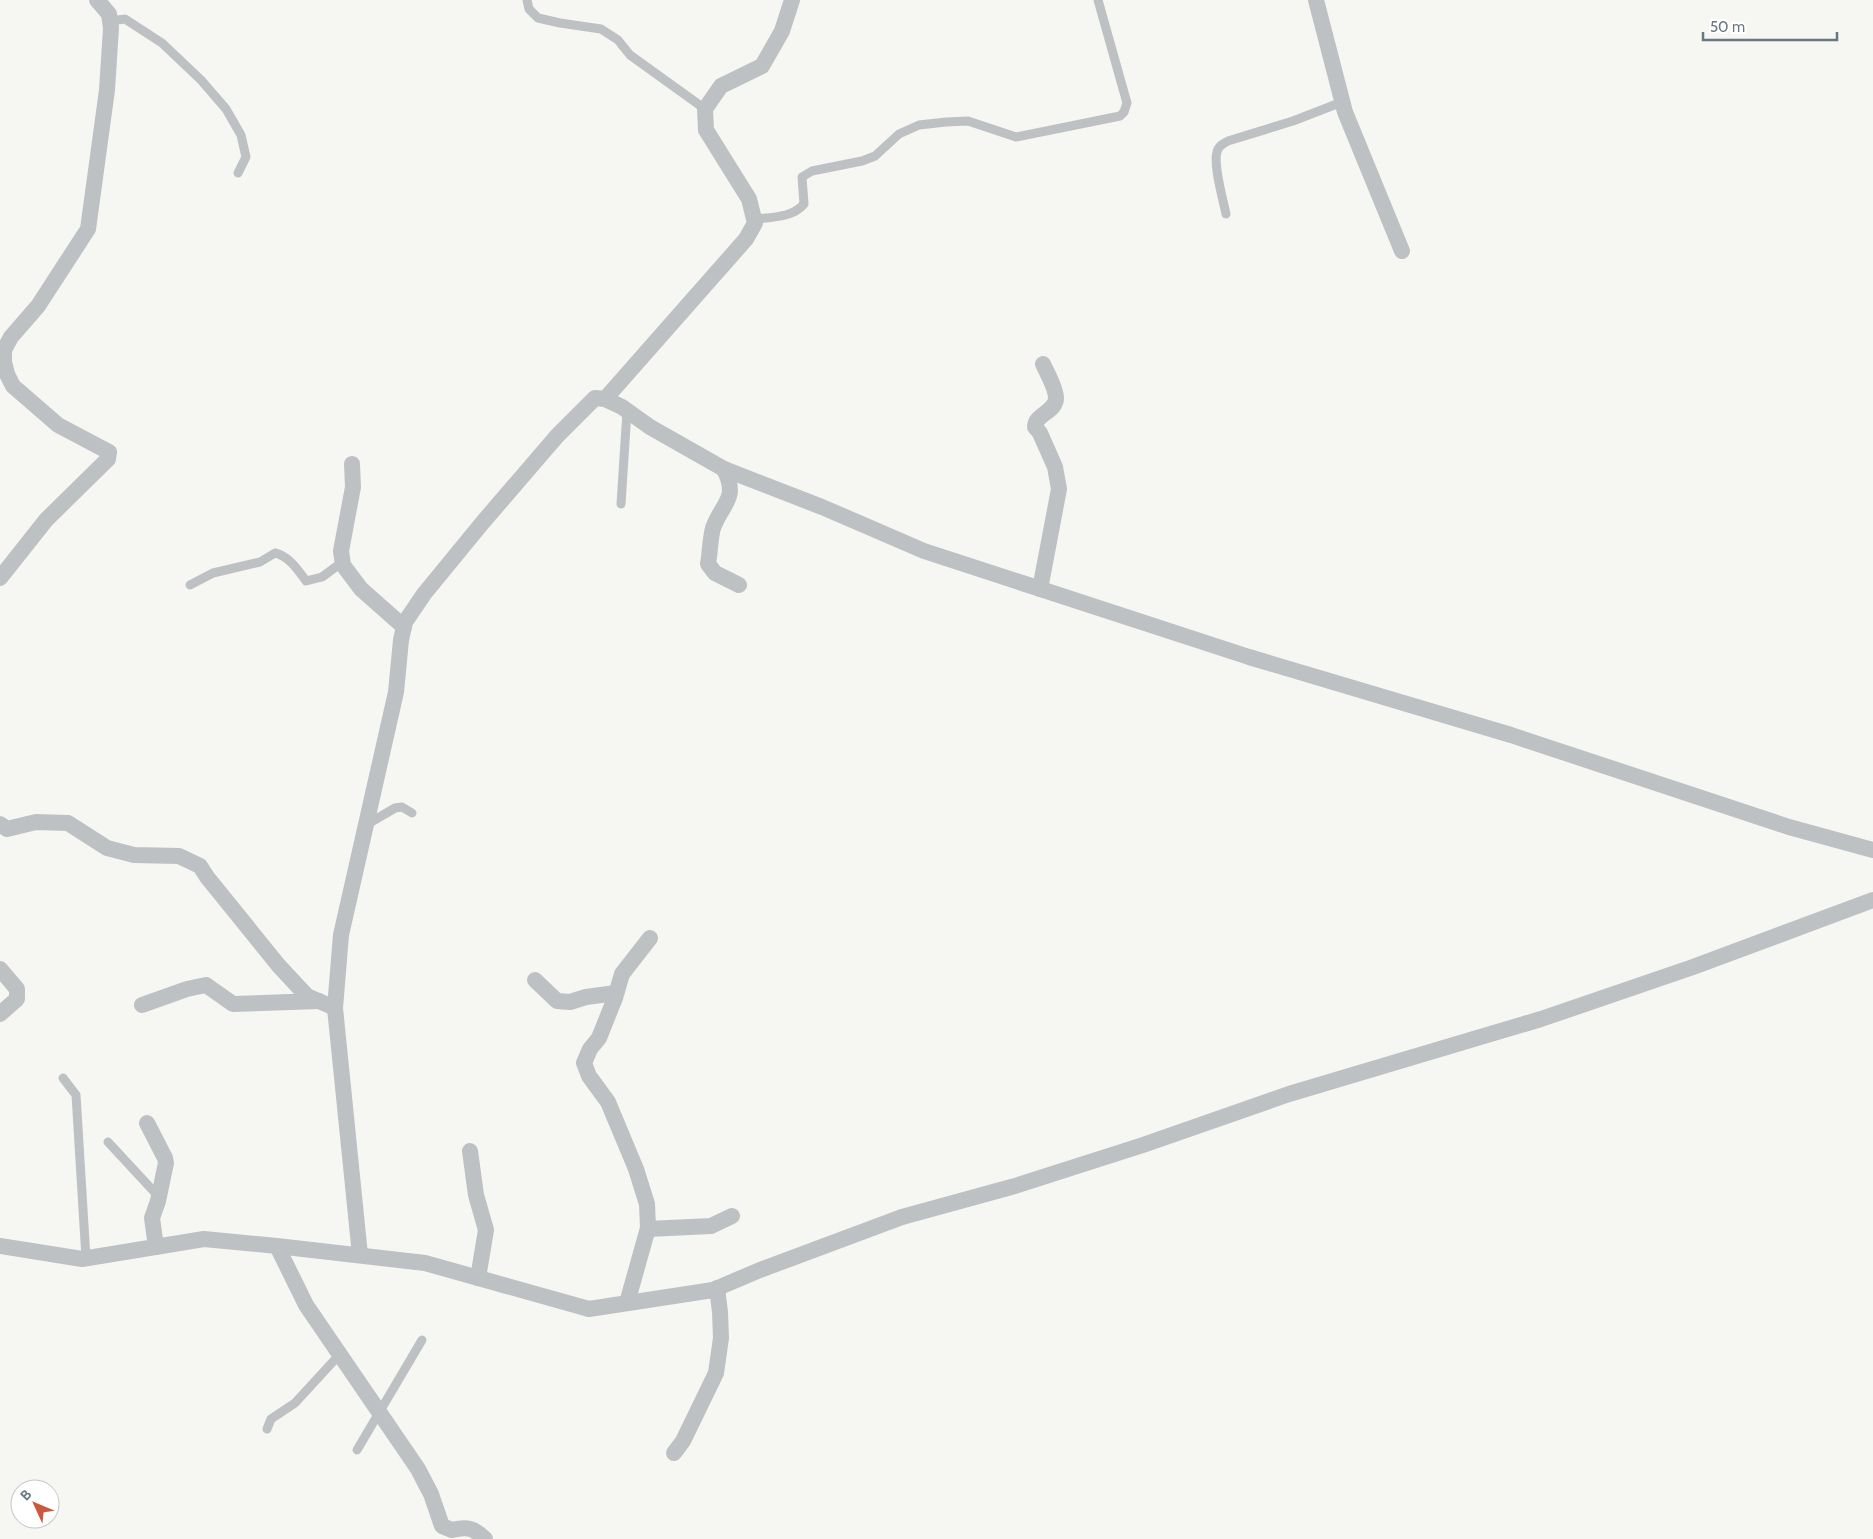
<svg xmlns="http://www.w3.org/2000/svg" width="1873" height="1539" font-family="Cabin,sans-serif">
	<rect width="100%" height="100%" fill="#f6f6f3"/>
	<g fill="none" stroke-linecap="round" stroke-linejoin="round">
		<!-- service -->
		<g stroke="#bdc1c4" stroke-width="9">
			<polyline points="527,0 529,9 538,18 560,23 601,29 618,40 630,55 705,109"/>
			<polyline points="110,21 125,19 162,43 201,80 226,109 241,135 246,157 238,173"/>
			<path d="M1226,214C1223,199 1213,165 1217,152C1218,146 1223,144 1228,141L1293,121L1342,102"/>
			<path d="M754,219C772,217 792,218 804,204L802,177L812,171L862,161L875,156L899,134L919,125L946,122L968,121L1016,137L1120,116L1124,112L1127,103L1098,0"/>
			<polyline points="621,504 627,411"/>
			<path d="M190,585L213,573L260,562L275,553C289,556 298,570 306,581L322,577L337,566L343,565"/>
			<polyline points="366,825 395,808 402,807 412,813"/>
			<polyline points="63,1078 76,1095 86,1258"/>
			<polyline points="108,1142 159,1197"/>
			<polyline points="267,1429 271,1419 295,1403 340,1354"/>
			<polyline points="357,1450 422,1340"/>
		</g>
		<!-- minor -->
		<g stroke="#bdc1c4" stroke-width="16">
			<polyline points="1316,0 1345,112 1402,251"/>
			<polyline points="605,399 746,239 755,223 749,199 706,130 705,109 721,86 762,66 782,31 792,0"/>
			<polyline points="352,464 353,487 341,551 343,565 361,589 404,627"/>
			<path d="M724,469C739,499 722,503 713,528C710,539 710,553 708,564L715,573L739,585"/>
			<polyline points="0,578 46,520 108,459 109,452 58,425 13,386 7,374 4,362 4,350 11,337 38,306 88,229 107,90 111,28 109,14 97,0"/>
			<path d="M1040,589L1059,489L1055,467L1040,433L1035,427C1035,414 1056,412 1056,398C1056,388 1047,373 1043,364"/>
			<polyline points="0,824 7,829 36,822 68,823 107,848 134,855 179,856 200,866 207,877 279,966 307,996 335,1008"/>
			<polyline points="0,969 17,989 17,999 0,1014"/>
			<polyline points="535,980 557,1001 570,1002 586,997 616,993"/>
			<polyline points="142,1005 187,989 206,985 233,1004 319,1001"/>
			<polyline points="147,1123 165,1158 166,1163 158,1201 152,1218 156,1247"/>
			<polyline points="470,1151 476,1195 486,1230 478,1278"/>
			<polyline points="648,1229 711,1226 732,1216"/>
			<polyline points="0,1246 82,1259 204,1239 277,1246 425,1263 589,1309 713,1290 760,1270 902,1217 1015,1186 1143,1145 1289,1094 1541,1019 1693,967 1873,900"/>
			<path d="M277,1246L306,1305L418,1469L431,1494L442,1526L452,1530C467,1526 474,1528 485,1539"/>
			<polyline points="360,1255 335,1008 341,935 396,692 401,640 405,622 424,594 483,522 557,436 595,398 605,399 622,407 650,427 724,469 822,507 924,551 1249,657 1511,735 1789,827 1873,850"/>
			<polyline points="627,1303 648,1228 647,1204 636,1169 608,1102 589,1076 584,1063 590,1049 599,1038 615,998 622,974 650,938"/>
			<polyline points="674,1453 683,1441 716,1373 721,1338 720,1312 717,1288"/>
		</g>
	</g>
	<!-- north arrow -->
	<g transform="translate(35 1504) rotate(314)"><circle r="24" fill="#ffffff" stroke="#c3c9cc"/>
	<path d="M0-4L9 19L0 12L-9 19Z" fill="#ce563b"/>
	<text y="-8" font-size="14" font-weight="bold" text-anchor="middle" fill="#687780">B</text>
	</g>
	<!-- scale -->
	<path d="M1703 32v8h134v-8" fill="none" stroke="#687780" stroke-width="2.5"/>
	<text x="1710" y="32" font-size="15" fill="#687780" stroke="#ffffff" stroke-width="4" paint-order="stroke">50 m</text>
</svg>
